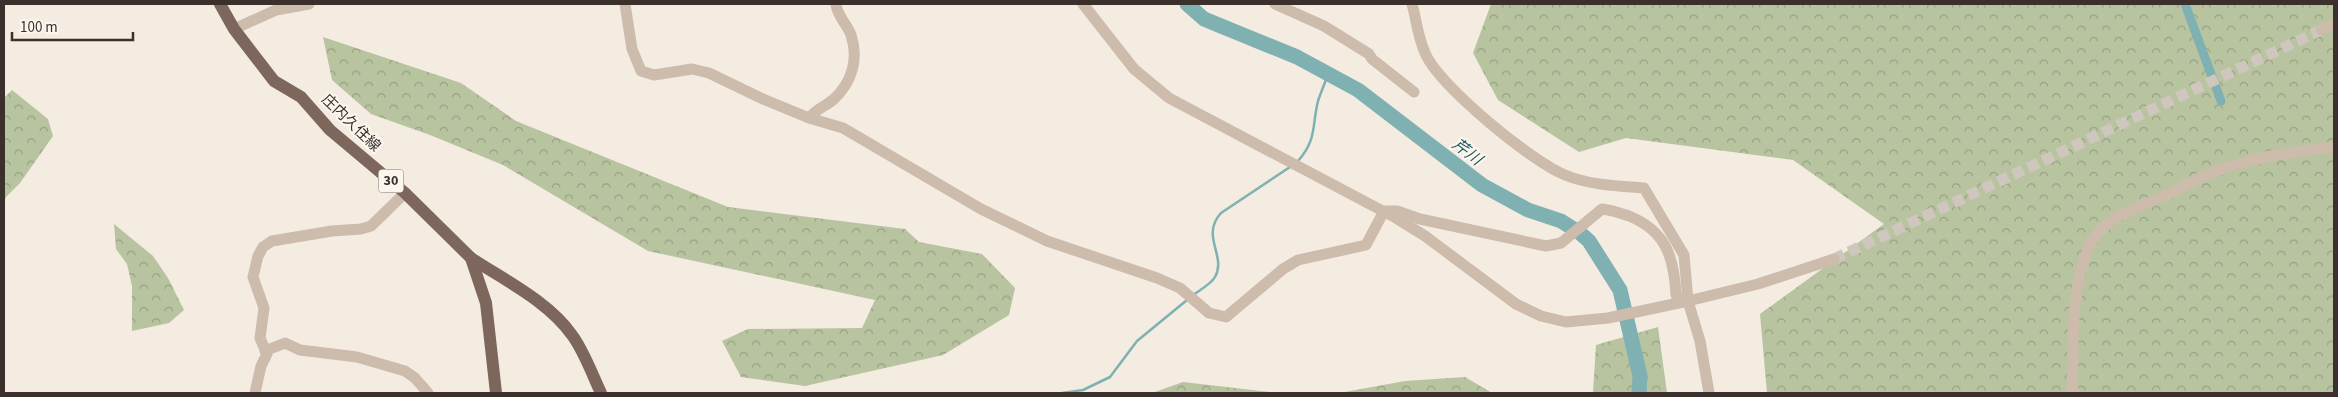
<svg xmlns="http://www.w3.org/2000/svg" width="2338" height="397" font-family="'Source Sans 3','Noto Sans JP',sans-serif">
	<defs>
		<pattern id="forest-crowns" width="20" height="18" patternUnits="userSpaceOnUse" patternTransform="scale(1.25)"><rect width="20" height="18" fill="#b8c4a0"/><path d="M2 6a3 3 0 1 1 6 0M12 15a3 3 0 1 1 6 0" fill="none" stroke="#97a083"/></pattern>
	</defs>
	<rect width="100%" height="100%" fill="#f4ebe1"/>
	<!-- forest -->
	<g fill="url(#forest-crowns)">
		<polygon points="1491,4 2334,4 2334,393 1767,393 1760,314 1884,224 1793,160 1626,138 1579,152 1498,100 1473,53"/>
		<polygon points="323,37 461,83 516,121 728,207 905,229 919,242 982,254 1015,288 1009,315 943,355 805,386 741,377 722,341 748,329 862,328 875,300 648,251 503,165 430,135 371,114 332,80"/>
		<polygon points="12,90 48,119 53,136 20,183 6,197 4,203 4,98"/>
		<polygon points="114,224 153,256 168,278 184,310 169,323 132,331 132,286 127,264 116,249"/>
		<polygon points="1658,327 1667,393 1593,393 1596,345"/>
		<polygon points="1465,377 1492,393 1339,393 1405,381"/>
		<polygon points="1183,382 1279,393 1152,393"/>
	</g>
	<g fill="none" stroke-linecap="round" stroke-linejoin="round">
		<!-- stream -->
		<g stroke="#7fb0b2" stroke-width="2.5">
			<path d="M1298,161C1317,140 1312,125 1318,101C1321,92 1325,83 1328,74"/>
			<path d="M1193,295C1200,290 1211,284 1215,277C1227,256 1200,236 1221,213L1290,167"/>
			<polyline points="1062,393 1083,390 1110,377 1137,341 1187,300"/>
		</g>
		<!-- canal -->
		<polyline stroke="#7fb0b2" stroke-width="9" points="2185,4 2221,101"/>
		<!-- river -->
		<polyline stroke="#7fb0b2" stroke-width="15" points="1187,4 1204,19 1297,57 1358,90 1482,185 1528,210 1561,221 1580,233 1589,241 1620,290 1640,376 1639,393"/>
		<!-- minor-tunnel -->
		<polyline stroke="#cfc6bd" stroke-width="11" stroke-dasharray="11 5.5" stroke-linecap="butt" points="1834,259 2321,30"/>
		<!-- minor -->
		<g stroke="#cdbbac" stroke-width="11">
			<path d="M625,4L632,49L641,71L654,75L692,69L709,73L763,99L809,118L843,128L981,209L1047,241L1157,278L1180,288L1209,313L1226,317L1283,269L1298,260L1366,245L1384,211H1397L1420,219L1546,246L1561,243L1602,209C1612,210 1620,213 1629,216C1666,231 1674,257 1676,295L1688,301"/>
			<polyline points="1083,4 1134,69 1169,98 1396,218 1425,236 1516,304 1541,316 1566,322 1608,318 1688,301 1758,284 1834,259"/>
			<polyline points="1275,4 1324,26 1369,54 1372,59 1414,92"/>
			<path d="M1412,4C1417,21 1417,36 1426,55C1441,87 1532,162 1565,175C1589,185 1618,186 1644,188L1684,255L1688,301L1700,341L1709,393"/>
			<polyline points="234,29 276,10 309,4"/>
			<polyline points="2321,30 2334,25"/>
			<path d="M809,118C816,109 826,106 834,99C852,82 859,59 851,35C847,24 837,16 836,4"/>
			<polyline points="265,351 285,343 300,350 357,357 405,371 415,378 428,393"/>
			<polyline points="255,393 261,366 267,354 260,338 264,308 253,277 258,256 263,247 272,241 332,231 361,229 371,226 405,193"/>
			<path d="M2075,393L2072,389C2074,344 2070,292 2088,249C2102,218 2131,210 2160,198C2175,192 2189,183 2204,176C2245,158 2290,152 2334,147"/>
		</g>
		<!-- major -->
		<g stroke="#7d675c" stroke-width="12">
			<polyline points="220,4 234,29 274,81 301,97 330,130 405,193 471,258 486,303 496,393"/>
			<path d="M471,258C504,280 548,301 572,335C584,351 592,374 601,393"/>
		</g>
	</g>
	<g text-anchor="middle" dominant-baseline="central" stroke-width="4.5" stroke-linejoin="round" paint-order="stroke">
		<!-- shield labels -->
		<rect fill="#fbf5ee" stroke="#756b66" stroke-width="1" x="378.5" y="169.5" width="25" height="23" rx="4"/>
		<g font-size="14" font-weight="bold" fill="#3b302b">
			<text x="391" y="181">30</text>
		</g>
		<!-- street labels -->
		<g font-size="15" fill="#3b302b" stroke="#fbf5ee">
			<text transform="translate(351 123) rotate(44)">庄内久住線</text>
		</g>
		<!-- water labels -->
		<g font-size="16" font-style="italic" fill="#1f5a5e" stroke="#fbf5ee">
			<text transform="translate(1467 152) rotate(37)">芹川</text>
		</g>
	</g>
	<!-- border -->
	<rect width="2338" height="397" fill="none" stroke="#3b302b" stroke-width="10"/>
	<!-- scale -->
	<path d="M12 32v8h121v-8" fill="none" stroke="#3b302b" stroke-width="2.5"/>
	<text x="20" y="32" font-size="15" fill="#3b302b" stroke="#fbf5ee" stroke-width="4" paint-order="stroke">100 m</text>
</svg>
